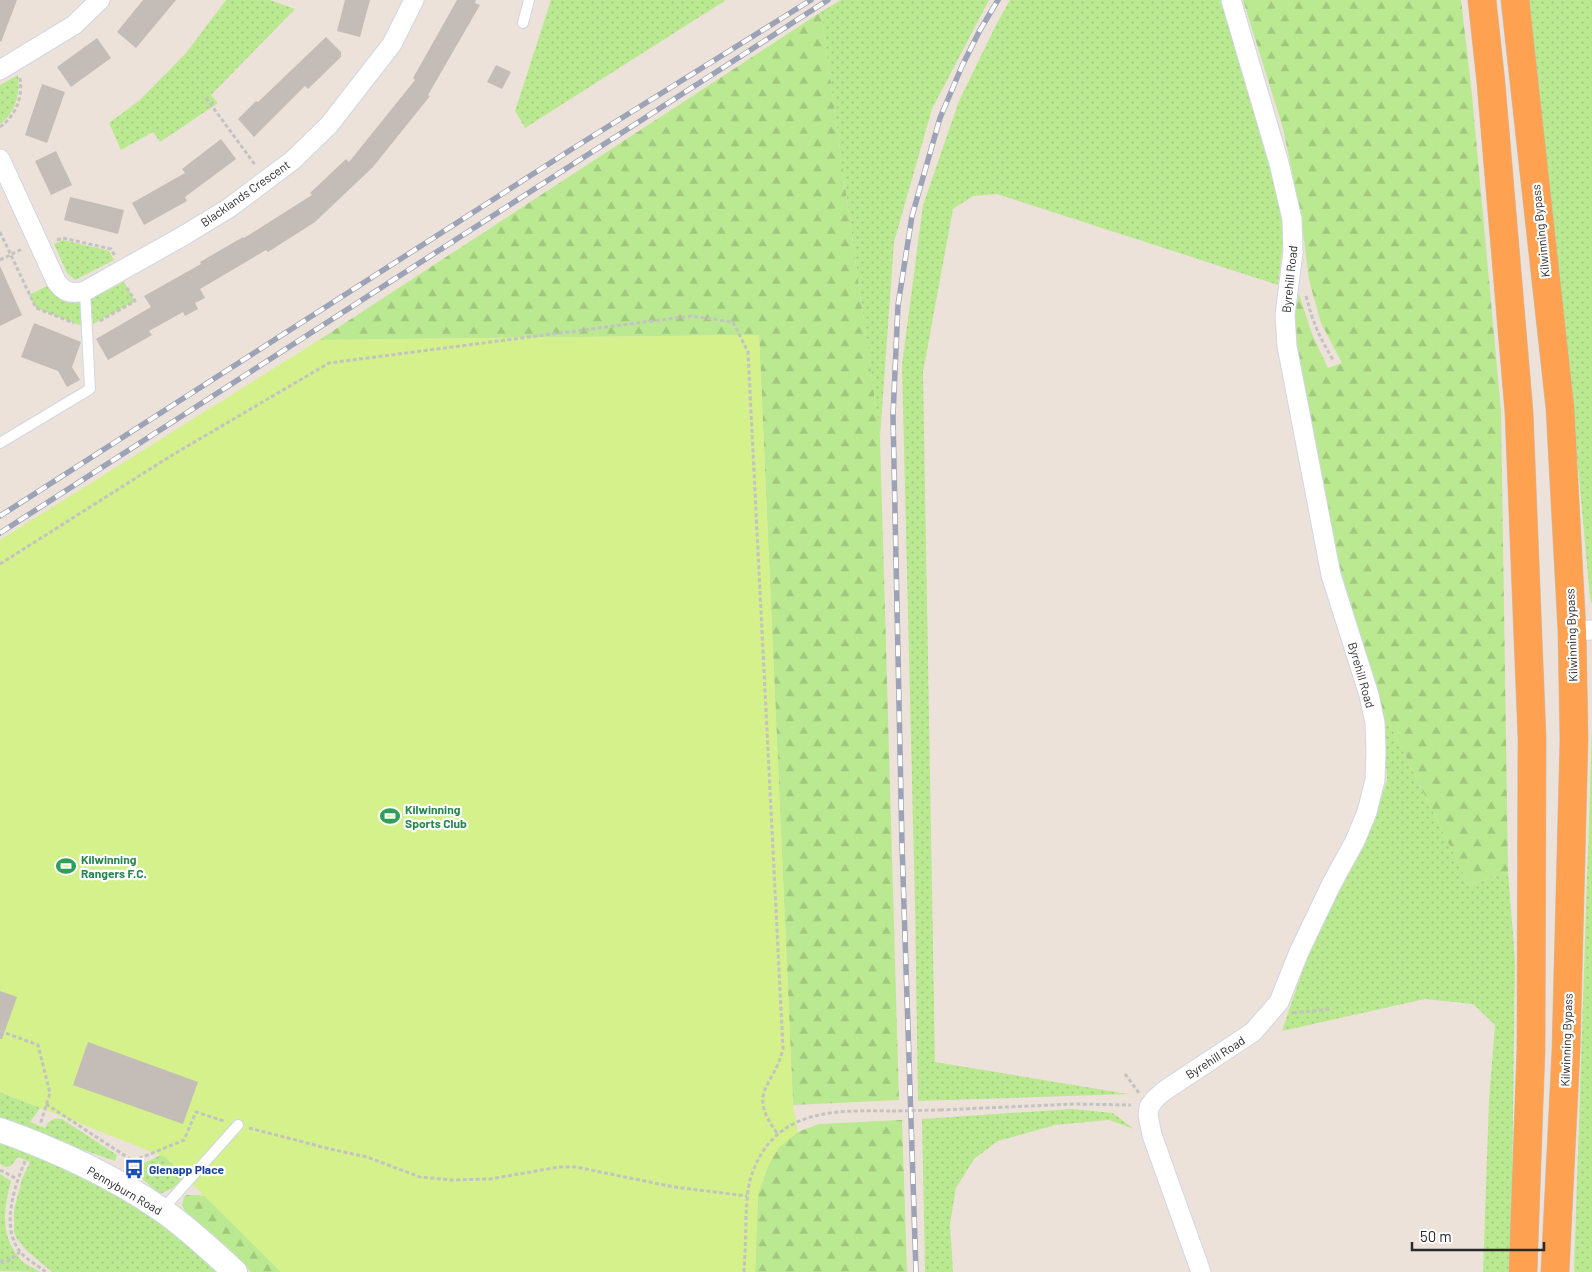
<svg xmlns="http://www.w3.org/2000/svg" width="1592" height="1272" font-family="Barlow,sans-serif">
	<defs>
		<pattern id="grass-dots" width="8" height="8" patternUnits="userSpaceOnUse" patternTransform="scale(1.25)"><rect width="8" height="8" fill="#bbe991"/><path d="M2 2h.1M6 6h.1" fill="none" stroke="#a1c87d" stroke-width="1.8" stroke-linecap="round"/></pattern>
		<pattern id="forest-firs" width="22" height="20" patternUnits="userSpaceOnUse" patternTransform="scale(1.25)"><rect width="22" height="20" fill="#bbe991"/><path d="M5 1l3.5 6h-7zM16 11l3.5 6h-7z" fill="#a1c87d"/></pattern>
	</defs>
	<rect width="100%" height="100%" fill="#ede2da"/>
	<!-- grass -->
	<g fill="url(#grass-dots)">
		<polygon points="226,0 270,0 295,9 211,95 218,103 160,142 153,132 121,150 109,123 140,100 186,53"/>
		<polygon points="551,0 726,0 525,128 515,111"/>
		<polygon points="841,0 989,0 932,109 894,242 880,437 821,12"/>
		<polygon points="1010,0 1223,0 1281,204 1284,234 1278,285 997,194 973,196 953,209 923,372 935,1062 1128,1094 918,1101 915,905 902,365 923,205 959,101 996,25"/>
		<polygon points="1528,0 1592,0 1592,603 1590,598 1568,357"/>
		<path d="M18,75C20,94 16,112 0,124V85Z"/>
		<polygon points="63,240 109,251 114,260 75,280 67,273 54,244"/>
		<polygon points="124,282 135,301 93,324 91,298"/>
		<path d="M47,286C56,299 65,301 80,299L82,326L36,308L29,295Z"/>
		<polygon points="1382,708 1469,885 1508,872 1515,960 1512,1191 1509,1272 1483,1272 1489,1100 1495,1025 1473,1004 1425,999 1282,1031 1311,946 1367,839 1387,780"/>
		<polygon points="1592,728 1592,1272 1574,1272"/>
		<path d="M0,1092L40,1108L30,1122L45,1128C49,1120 53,1118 62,1119L117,1155L115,1161L52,1139L0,1117Z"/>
		<polygon points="1072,1109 1113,1113 1134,1129 1109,1120 1055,1125 998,1141 974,1159 956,1188 950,1224 953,1272 925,1272 922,1119"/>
		<path d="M0,1142C64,1165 124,1195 179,1236C193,1247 205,1260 218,1272H52L25,1249L17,1239L14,1232V1210L22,1179L30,1162L18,1157L11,1166L6,1167L0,1164Z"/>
		<polygon points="161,1155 166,1157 185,1176 173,1188 160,1194 135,1173 140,1165"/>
		<path d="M0,1174L11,1181C3,1212 0,1238 23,1262C28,1266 35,1268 40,1272L0,1271Z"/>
	</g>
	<!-- forest -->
	<g fill="url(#forest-firs)">
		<polygon points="1243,0 1461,0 1472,95 1501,411 1508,872 1469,885 1382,708 1363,650 1333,542 1301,384 1292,321 1294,306 1299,294 1312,334 1328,368 1342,363 1321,323 1309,280 1301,216 1283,128"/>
		<polygon points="821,12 880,437 899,1100 793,1105 759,335 319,340"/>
		<polygon points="902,1120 907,1272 755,1272 758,1194 769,1164 779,1147 798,1132 819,1124"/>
		<polygon points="187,1195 198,1195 261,1206 344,1272 251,1272 225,1245 187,1216 182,1205 184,1197"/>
	</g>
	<!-- pitch -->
	<polygon fill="#d4f18b" points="759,335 793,1105 798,1132 779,1147 769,1164 758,1194 755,1272 281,1272 165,1157 0,1092 0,540 319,340"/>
	<!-- building -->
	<g fill="#c4bcb6">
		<polygon points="0,0 17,0 1,42 0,41"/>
		<polygon points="143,0 176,0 136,48 117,32"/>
		<polygon points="345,0 370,0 360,37 337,31"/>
		<polygon points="457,0 476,0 475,3 480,5 428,95 430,96 373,167 315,222 268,252 266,250 200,289 205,298 195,303 198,309 185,316 183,312 149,331 152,335 108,360 96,339 151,307 144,296 201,264 200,262 243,237 244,238 312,195 310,193 346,159 349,162 415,80 413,78"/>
		<polygon points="326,37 341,52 341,57 308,89 305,86 254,137 238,119 256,101 258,102"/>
		<polygon points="97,38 111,58 71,87 57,67"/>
		<polygon points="496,65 511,72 502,89 487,82"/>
		<polygon points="42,84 65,92 47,143 25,135"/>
		<polygon points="221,139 236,159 185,197 187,201 144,225 132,203 185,173 182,169"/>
		<polygon points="56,151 72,185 51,195 35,161"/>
		<polygon points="70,197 124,210 118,234 64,220"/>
		<polygon points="0,266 22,315 0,326"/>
		<polygon points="34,323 81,342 72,367 80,380 67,387 58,371 21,357"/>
		<polygon points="0,991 17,997 2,1039 0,1039"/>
		<polygon points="88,1042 198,1082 183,1124 73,1085"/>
	</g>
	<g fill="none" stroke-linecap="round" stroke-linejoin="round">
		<defs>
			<g id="service">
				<polyline points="523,23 529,0"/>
				<polyline points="0,443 90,389 85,291"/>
				<polyline points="162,1210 238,1125"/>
			</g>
			<g id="minor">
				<polyline points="0,70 74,25 100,0"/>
				<path d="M0,159L56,281C64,293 71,294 85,291L183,236L229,208L293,160L329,125L392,44L414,0"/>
				<polyline points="1572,631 1592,630"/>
				<polyline points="1201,1272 1152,1135 1148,1115 1149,1107 1155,1099 1164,1091 1253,1032 1279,1002 1299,952 1332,883 1355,841 1367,812 1375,780 1376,752 1375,723 1369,695 1331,575 1287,346 1285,315 1293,252 1292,219 1279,163 1231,0"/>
			</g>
			<path id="tertiary" d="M0,1130C54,1149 115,1177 162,1210C188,1228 211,1250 235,1272"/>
			<g id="trunk">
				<polyline points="1482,0 1491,83 1519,412 1532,738 1531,1049 1523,1272"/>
				<polyline points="1515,0 1560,408 1572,631 1574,739 1566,1050 1555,1272"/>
			</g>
		</defs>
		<!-- service casing -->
		<use href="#service" stroke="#cfd6e4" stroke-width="12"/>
		<!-- minor casing -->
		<use href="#minor" stroke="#cfd6e4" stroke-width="21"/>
		<!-- tertiary casing -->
		<use href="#tertiary" stroke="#cfd6e4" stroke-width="26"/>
		<!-- trunk casing -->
		<use href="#trunk" stroke="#c3c3c3" stroke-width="29"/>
		<!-- path -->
		<g stroke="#c3c3c3" stroke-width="3" stroke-dasharray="4 2.5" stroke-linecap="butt">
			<polyline points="206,98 256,166"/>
			<path d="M0,127C16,115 23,98 20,78"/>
			<polyline points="0,232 36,308 74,323"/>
			<polyline points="57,240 63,238 111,249 115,256"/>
			<polyline points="0,260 22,249"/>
			<path d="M1306,296C1313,323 1319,336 1333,360"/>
			<polyline points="100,321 135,301 127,288"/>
			<path d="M0,564L169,457L329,363L691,316L733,322L748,352L783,1049C774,1087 746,1091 777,1133"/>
			<polyline points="1293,1013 1330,1009"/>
			<polyline points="0,1031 38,1045 50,1093 40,1125"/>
			<polyline points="1125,1074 1139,1093"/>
			<polyline points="46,1104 133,1161 184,1140 196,1112 224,1121"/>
			<polyline points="940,1110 1074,1104 1131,1105"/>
			<polyline points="249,1128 330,1149 367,1157 420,1177 452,1180 490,1179 559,1167 576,1167 674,1187 747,1196"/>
			<path d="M25,1161C14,1188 0,1228 21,1253C28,1260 38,1266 46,1272"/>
			<polyline points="0,1170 17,1179"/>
			<polyline points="0,1261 8,1261 20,1252"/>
			<path d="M744,1272C745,1253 746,1234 746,1215C747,1203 747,1189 751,1177C773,1109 832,1110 892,1111"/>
		</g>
		<!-- service -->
		<use href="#service" stroke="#fff" stroke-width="10"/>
		<!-- minor -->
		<use href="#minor" stroke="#fff" stroke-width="19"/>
		<!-- tertiary -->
		<use href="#tertiary" stroke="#fff" stroke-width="24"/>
		<!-- trunk -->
		<use href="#trunk" stroke="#fea251" stroke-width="28"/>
		<defs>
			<g id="rail">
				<polyline points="0,516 572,149 811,0"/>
				<polyline points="0,533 828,0"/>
				<polyline points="916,1272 902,845 893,416 898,305 912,216 940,118 962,66 980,30 998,0"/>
			</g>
		</defs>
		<!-- rail casing -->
		<use href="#rail" stroke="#9ca3b6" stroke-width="5.5"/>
		<!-- rail -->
		<use href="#rail" stroke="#fff" stroke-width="4" stroke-dasharray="11" stroke-linecap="butt"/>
		<!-- path-bridge -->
		<polyline stroke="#c3c3c3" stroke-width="3" stroke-dasharray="4 2.5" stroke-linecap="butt" points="892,1111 940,1110"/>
	</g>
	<!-- icons -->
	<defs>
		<symbol id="stadium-bare" viewBox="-9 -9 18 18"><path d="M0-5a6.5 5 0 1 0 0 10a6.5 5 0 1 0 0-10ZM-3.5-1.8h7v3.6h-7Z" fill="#2e9e5b" stroke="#fff" stroke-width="2.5" paint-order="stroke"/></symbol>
		<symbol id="bus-bare" viewBox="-9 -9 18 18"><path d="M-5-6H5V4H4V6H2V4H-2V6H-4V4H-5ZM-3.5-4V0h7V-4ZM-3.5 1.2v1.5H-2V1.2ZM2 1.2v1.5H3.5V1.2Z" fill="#1a4fb4" stroke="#fff" stroke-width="2.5" paint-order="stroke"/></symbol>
	</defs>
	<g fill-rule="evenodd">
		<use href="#stadium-bare" x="376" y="802" width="28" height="28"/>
		<use href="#stadium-bare" x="52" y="852" width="28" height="28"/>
		<use href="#bus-bare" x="120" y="1155" width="28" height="28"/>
	</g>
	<g text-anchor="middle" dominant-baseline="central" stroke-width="4.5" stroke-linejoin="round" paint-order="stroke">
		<!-- street labels -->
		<g font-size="12" fill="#292929" stroke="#fff">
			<text transform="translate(245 193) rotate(-35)">Blacklands Crescent</text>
			<text transform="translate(1540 231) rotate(-96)">Kilwinning Bypass</text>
			<text transform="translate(1289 279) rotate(-84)">Byrehill Road</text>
			<text transform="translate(1571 635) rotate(-92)">Kilwinning Bypass</text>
			<text transform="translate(1362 675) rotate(74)">Byrehill Road</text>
			<text transform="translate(1566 1040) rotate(-88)">Kilwinning Bypass</text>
			<text transform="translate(1215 1057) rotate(-33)">Byrehill Road</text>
			<text transform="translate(125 1190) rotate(30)">Pennyburn Road</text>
		</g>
		<!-- leisure labels -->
		<g font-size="12" font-weight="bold" fill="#27864d" stroke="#fff" text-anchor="start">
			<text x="405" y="809">Kilwinning<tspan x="405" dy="14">Sports Club</tspan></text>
			<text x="81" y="859">Kilwinning<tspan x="81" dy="14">Rangers F.C.</tspan></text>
		</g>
		<!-- transit labels -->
		<g font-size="12" font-weight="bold" fill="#164399" stroke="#fff" text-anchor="start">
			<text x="149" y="1169">Glenapp Place</text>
		</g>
	</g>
	<!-- scale -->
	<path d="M1412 1242v8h132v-8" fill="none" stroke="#292929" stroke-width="2.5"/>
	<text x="1420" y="1242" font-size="15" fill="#292929" stroke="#ffffff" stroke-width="4" paint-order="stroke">50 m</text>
</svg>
